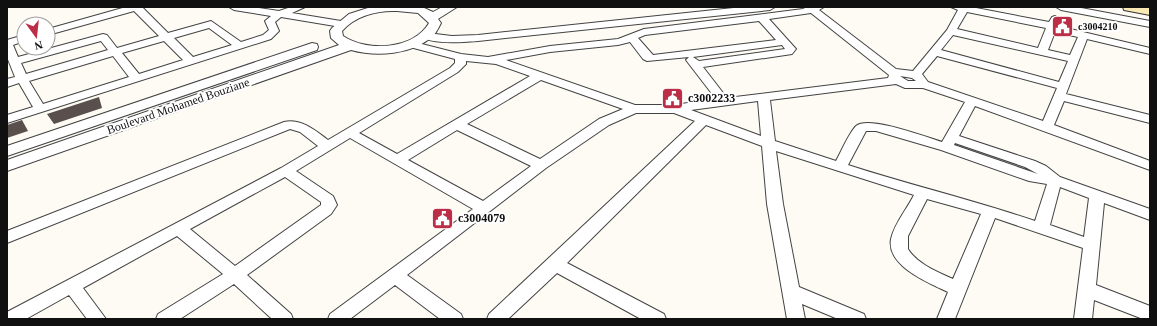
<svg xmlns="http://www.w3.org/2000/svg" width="1157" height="326" font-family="Georgia,serif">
	<rect width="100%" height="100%" fill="#fefbf4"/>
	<!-- building -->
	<g fill="#59504d">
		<polygon points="99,97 102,108 54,124 47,114"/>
		<polygon points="22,120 28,131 7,138 7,125"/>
	</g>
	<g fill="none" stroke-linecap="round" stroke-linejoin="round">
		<defs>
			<g id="minor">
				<path d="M126,7H142L168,33L211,21L241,42L263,35L269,30L265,21L271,16L234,10L229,7H252L279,11L291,7H305L292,13L341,21L346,24L341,27L281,17L275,22L279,31L271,39L7,123V115L33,107L19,83L7,87V79L15,77L7,57V40L24,35V41L13,45L18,57L103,34L107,35L117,48L159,36L134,11L48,35V29ZM209,28L232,45L193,57L174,38ZM101,41L108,50L26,74L21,63ZM164,41L183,60L139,74L122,53ZM113,56L129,77L43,104L29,81Z"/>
				<path d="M743,7H775L770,10L478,41C466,42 429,45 422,36L427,33L452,36L478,35Z"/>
				<path d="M804,7H824L819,10L896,69L913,71L947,30L958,10L951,7H971L1049,22L1052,17L1055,16L1060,19L1058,26L1150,48V54L1087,39L1066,94L1150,115V123L1064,101L1054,125L1150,161V170L975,106L959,136L1035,161L1046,166L1060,177L1150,209V220L1104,203L1096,285L1150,306V319H1143L1094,300L1092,319H1074L1083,248L995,218L955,319H937L948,292C929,283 886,266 891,239C894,224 907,209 914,195L776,151L783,204L799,287L864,314L866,319H838L802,304L805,319H787L767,204L762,146L706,125L567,263L664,314L666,319H641L557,273L508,319H487L489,314L695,121L674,113H636L609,125L546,168L407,275L461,314L463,319H440L395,285L350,319H328L330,314L473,209L350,138L296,171L333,196L337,205L331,214L247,275L291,314L293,319H272L234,284L180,319H156L158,314L223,274L177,236L83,288L106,319H87L69,295L26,319H7V312L281,168L318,146L300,132L290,129L7,243V231L284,122C301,118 316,131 328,140L450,68L455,63V59L406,46L405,44L406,42L410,41L461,54L488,57L550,46L618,39L644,29L803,9L805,8ZM967,12L1046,28L1038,48L957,29ZM811,13L889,75L888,78L727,98L703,67L792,54L796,49L769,19ZM759,21L776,40L653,55L638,38L645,35ZM1055,32L1078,37L1070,55L1048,50ZM953,35L1068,61L1059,82L941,50ZM630,42L643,59L647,61L689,57L686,60L716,99L674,105H635L506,60L550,52L618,45ZM782,45L785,49L699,61L693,57ZM937,56L1057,88L1043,121L928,82L922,74ZM466,61L496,64L530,76L397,154L359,133L458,72L466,64ZM900,76L912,78L916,81H908ZM541,80L623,109L599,119L540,159L467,124ZM896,84L905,88H923L965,102L942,142C926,137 868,115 856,126C849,133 841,152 836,161L775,141L770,100ZM758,101L761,136L691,110ZM457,130L531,166L483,201L408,160ZM866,131H876L941,150L1029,181L1047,184L1035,221C973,200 910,185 848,165ZM955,143L1025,167L1038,174L954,145ZM285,177L321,202V205L235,266L190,229ZM1060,187L1089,198L1084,237L1050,225ZM927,199L981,214L953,279C938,272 917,264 908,249V236Z"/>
				<polygon points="1056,7 1076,7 1150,21 1150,27 1061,10"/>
			</g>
			<g id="tertiary">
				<path d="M371,7H422L433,12L442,7H457L438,19L441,23C439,27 436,33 433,36C412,55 376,57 351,50L7,171V160L339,45L331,38L330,31L332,28L349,14ZM397,11L418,13L429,23C413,50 367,52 343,36L342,31C355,16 377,10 397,11Z"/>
				<polygon points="312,43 317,44 318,47 317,50 7,156 7,146"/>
			</g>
			<polygon id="secondary" points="1123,7 1150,7 1150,15 1124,10"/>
		</defs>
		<!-- minor casing -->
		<use href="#minor" stroke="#434343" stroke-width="2"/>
		<!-- tertiary casing -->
		<use href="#tertiary" stroke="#434343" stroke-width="2"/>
		<!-- secondary casing -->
		<use href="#secondary" stroke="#323232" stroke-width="2"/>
		<!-- minor -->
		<use href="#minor" fill="#fff" fill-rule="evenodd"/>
		<!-- tertiary -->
		<use href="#tertiary" fill="#fff" fill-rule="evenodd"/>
		<!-- secondary -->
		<use href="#secondary" fill="#fbeab3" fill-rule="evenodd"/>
	</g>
	<!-- icons -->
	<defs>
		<symbol id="civic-square" viewBox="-11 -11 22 22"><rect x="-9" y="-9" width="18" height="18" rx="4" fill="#bc2d46" stroke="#fff"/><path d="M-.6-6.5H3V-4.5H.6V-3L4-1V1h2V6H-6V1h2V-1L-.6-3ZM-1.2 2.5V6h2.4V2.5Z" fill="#fff"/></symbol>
	</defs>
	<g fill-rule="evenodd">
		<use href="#civic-square" x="1050" y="14" width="25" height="25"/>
		<use href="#civic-square" x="660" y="86" width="25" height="25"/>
		<use href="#civic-square" x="430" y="206" width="25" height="25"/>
	</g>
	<g text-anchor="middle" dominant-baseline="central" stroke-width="4" stroke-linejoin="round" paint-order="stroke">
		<!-- far-poi labels -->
		<g font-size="10" font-weight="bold" fill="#101010" stroke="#fff" text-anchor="start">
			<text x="1078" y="26">c3004210</text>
		</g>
		<!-- poi labels -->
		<g font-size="12" font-weight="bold" fill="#101010" stroke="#fff" text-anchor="start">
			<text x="688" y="98">c3002233</text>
			<text x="458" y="218">c3004079</text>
		</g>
		<!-- street labels -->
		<g font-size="12" fill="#101010" stroke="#fff">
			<text transform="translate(178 106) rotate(-19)">Boulevard Mohamed Bouziane</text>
		</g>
	</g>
	<!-- border -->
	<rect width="1157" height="326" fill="none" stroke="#101010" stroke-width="16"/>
	<!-- north arrow -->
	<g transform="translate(36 36) rotate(165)"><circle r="19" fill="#ffffff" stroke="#9f9f9f"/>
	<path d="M0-3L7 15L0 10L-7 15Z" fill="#bc2d46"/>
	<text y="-6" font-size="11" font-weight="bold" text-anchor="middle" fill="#101010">N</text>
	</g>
</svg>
